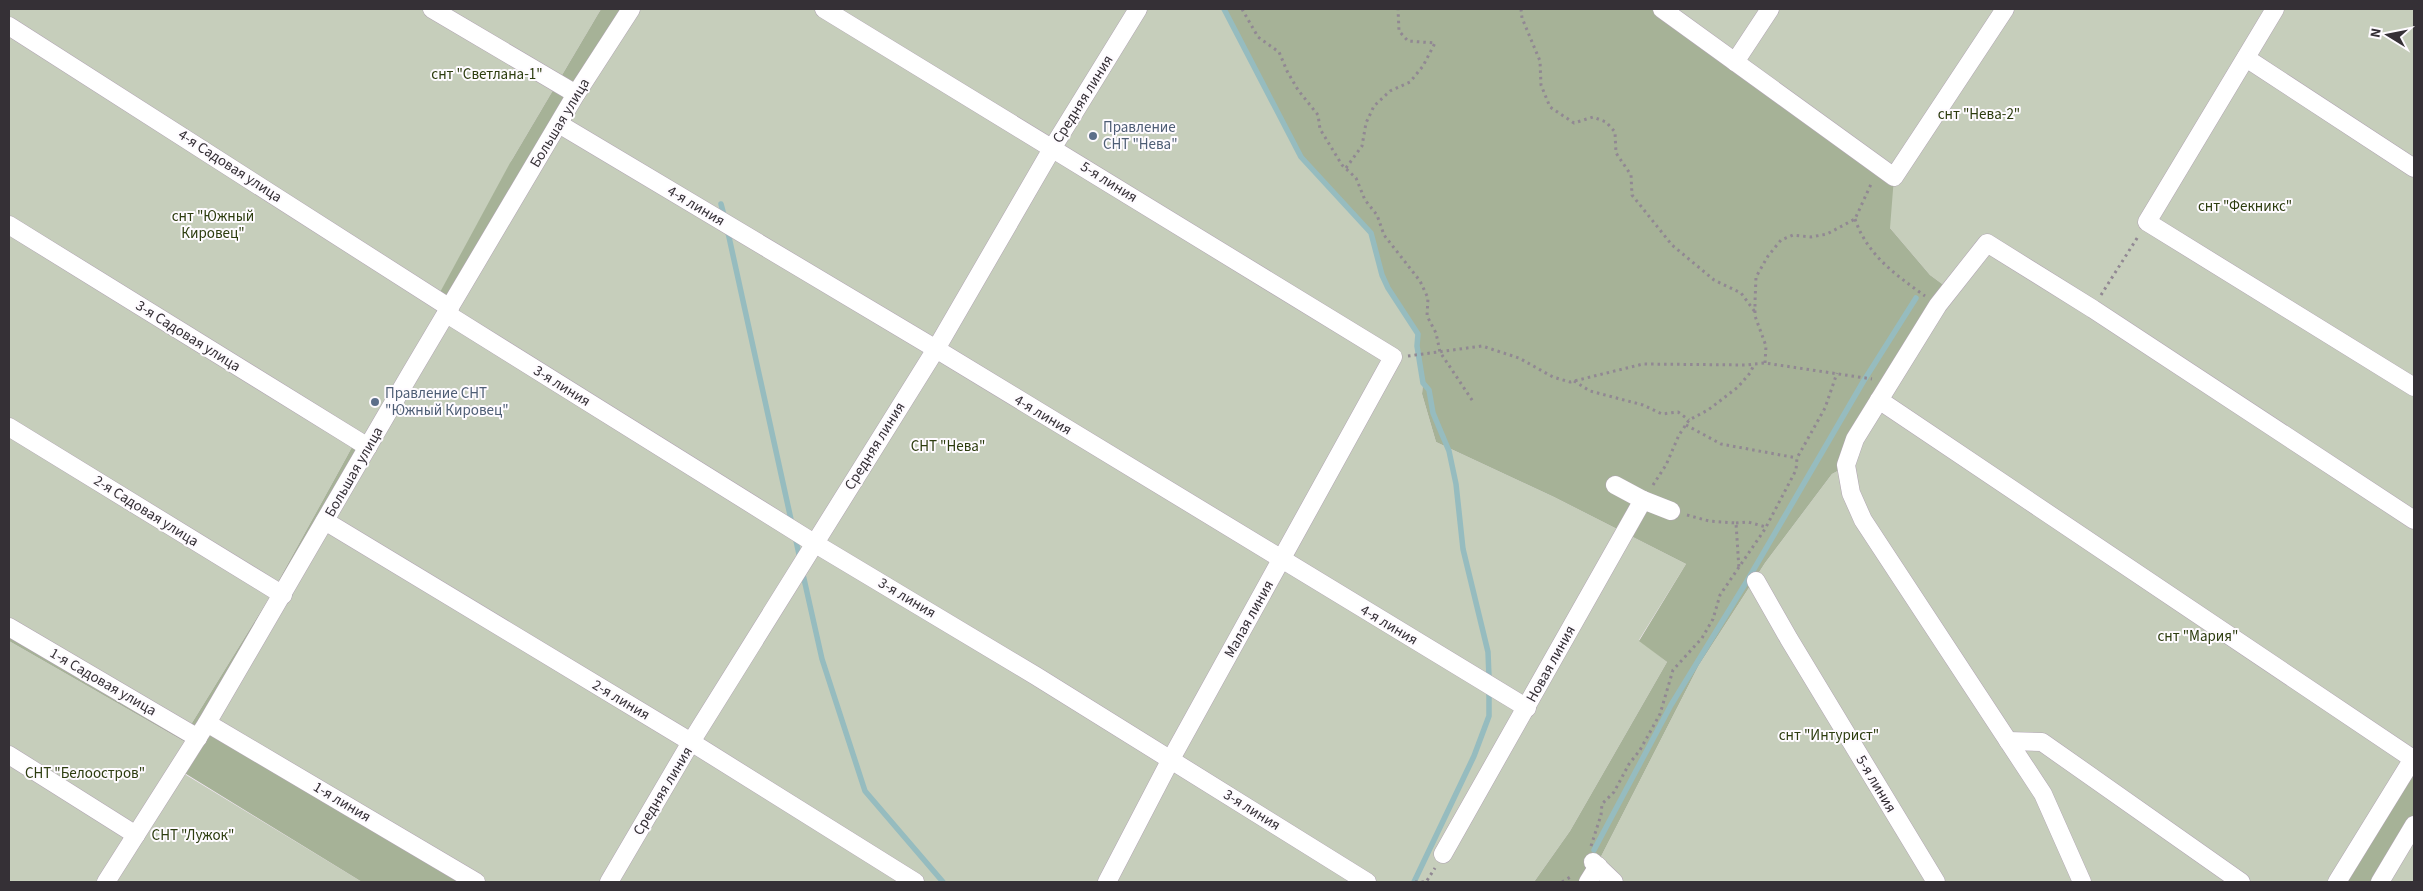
<svg xmlns="http://www.w3.org/2000/svg" width="2423" height="891" font-family="'Source Sans 3',sans-serif">
	<rect width="100%" height="100%" fill="#f7eafa"/>
	<!-- green -->
	<g fill="#c6cebb">
		<polygon points="9,9 601,9 510,163 631,9 1225,9 1301,157 1371,233 1382,275 1388,288 1418,334 1417,346 1423,383 1422,394 1436,442 1554,497 1686,564 1639,640 1667,662 1570,831 1534,882 476,882 209,721 356,440 269,598 187,731 9,627"/>
		<polygon points="1662,9 2414,9 2414,758 2337,882 1588,882 1699,665 1765,563 1832,474 1845,467 1949,289 1930,275 1890,228"/>
		<polygon points="9,641 192,746 178,770 362,882 9,882"/>
		<polygon points="2414,825 2414,882 2380,882"/>
	</g>
	<!-- forest -->
	<g fill="#a6b297">
		<polygon points="601,9 631,9 452,304 438,296 510,163"/>
		<polygon points="1225,9 1662,9 1894,177 1890,228 1930,275 1949,289 1845,467 1832,474 1765,563 1699,665 1588,882 1534,882 1570,831 1667,662 1639,641 1686,564 1554,497 1436,442 1422,394 1423,383 1417,346 1418,334 1388,288 1382,275 1371,233 1301,157"/>
		<polygon points="356,440 366,450 209,720 476,882 362,882 178,769 192,746 9,641 9,627 187,731 269,598"/>
		<polygon points="2414,758 2414,825 2380,882 2337,882"/>
	</g>
	<g fill="none" stroke-linecap="round" stroke-linejoin="round">
		<!-- stream -->
		<g stroke="#96bcbf" stroke-width="5.5">
			<polyline points="1224,9 1301,157 1371,233 1382,275 1388,288 1418,334 1417,346 1423,383 1429,390 1433,413 1449,451 1456,484 1463,549 1488,652 1489,677"/>
			<polyline points="721,204 725,219"/>
			<polyline points="727,228 792,524"/>
			<polyline points="795,536 800,559"/>
			<polyline points="802,570 822,659 865,791 943,882"/>
			<polyline points="1594,850 1671,705 1747,581 1863,382 1916,298"/>
			<polyline points="1414,882 1474,756 1489,716 1489,693"/>
		</g>
		<defs>
			<g id="street">
				<polyline points="432,9 576,94"/>
				<polyline points="824,9 1393,357 1171,759 1107,882"/>
				<polyline points="1662,9 1894,177 2005,9"/>
				<polyline points="2275,9 2147,222 2414,387"/>
				<polyline points="9,26 450,308"/>
				<polyline points="2246,58 2414,168"/>
				<polyline points="1735,62 1770,9"/>
				<polyline points="559,124 936,349 1527,708"/>
				<polyline points="9,225 368,447"/>
				<polyline points="447,314 814,543 1036,676 1367,882"/>
				<polyline points="1879,400 2413,759"/>
				<polyline points="9,427 283,595"/>
				<polyline points="1615,485 1643,500"/>
				<polyline points="325,521 691,742 915,882"/>
				<polyline points="1756,581 1789,639 1936,882"/>
				<polyline points="9,627 198,738"/>
				<polyline points="207,723 476,882"/>
				<polyline points="2008,741 2042,742 2241,882"/>
				<polyline points="9,755 136,835"/>
				<polyline points="1443,854 1643,500 1671,511"/>
				<polyline points="1593,862 1614,882"/>
				<polyline points="106,882 207,723 409,376 576,94 631,9"/>
				<polyline points="609,882 691,742 936,349 1053,147 1138,9"/>
				<polyline points="1588,882 1598,866"/>
				<polyline points="2082,882 2043,794 1863,520 1851,493 1846,465 1855,439 1938,305 1987,243 2093,309 2414,520"/>
				<polyline points="2337,882 2414,757"/>
				<polyline points="2380,882 2414,825"/>
			</g>
		</defs>
		<!-- street casing -->
		<use href="#street" stroke="#b1a5b3" stroke-width="19"/>
		<!-- path -->
		<g stroke="#918893" stroke-width="3" stroke-dasharray="2.5 4" stroke-linecap="butt">
			<polyline points="1242,9 1258,37 1279,52 1287,71 1298,90 1318,115 1320,129 1342,165 1356,178 1365,200 1377,215 1384,235 1420,281 1428,298 1427,316 1436,333 1440,352 1474,403"/>
			<polyline points="1521,9 1522,18 1540,61 1541,85 1550,107 1574,123 1593,117 1606,122 1615,132 1616,153 1631,175 1632,195 1672,245 1714,280 1741,293 1755,312"/>
			<polyline points="1346,168 1362,146 1366,123 1374,106 1390,91 1410,82 1423,66 1435,43 1408,41 1399,31 1398,9"/>
			<path d="M1855,219C1867,255 1896,275 1925,296"/>
			<polyline points="2101,295 2139,235"/>
			<polyline points="1408,356 1482,346 1519,358 1553,377 1570,382 1643,364 1745,365 1765,363 1872,379"/>
			<polyline points="1765,363 1766,346 1755,316 1755,302 1756,277 1768,256 1781,240 1793,235 1811,237 1827,234 1855,219 1872,182"/>
			<polyline points="1574,381 1590,391 1643,405 1662,414 1678,412 1689,420"/>
			<polyline points="1686,425 1721,444 1797,458"/>
			<polyline points="1653,485 1666,465 1679,435 1689,420 1708,410 1738,387 1750,373 1754,365"/>
			<polyline points="1687,515 1709,521 1736,523 1739,569"/>
			<polyline points="1736,523 1748,522 1766,527"/>
			<polyline points="1591,846 1601,815 1602,804 1614,792 1629,764 1640,750 1660,714 1673,670 1702,638 1713,619 1720,595 1765,529 1796,470 1797,458 1825,408 1837,373"/>
			<polyline points="1415,882 1426,882 1435,868"/>
			<polyline points="1562,882 1572,876"/>
		</g>
		<!-- street -->
		<use href="#street" stroke="#fff" stroke-width="18"/>
	</g>
	<!-- markers -->
	<g fill="#5c6f8a" stroke="#fefbff" stroke-width="2">
		<circle cx="1093" cy="136" r="5"/>
		<circle cx="375" cy="402" r="5"/>
	</g>
	<g text-anchor="middle" dominant-baseline="central" stroke-width="4" stroke-linejoin="round" paint-order="stroke">
		<!-- park labels -->
		<g font-size="15" fill="#2c3c0e" stroke="#fefbff">
			<text x="487" y="74">снт "Светлана-1"</text>
			<text x="1979" y="114">снт "Нева-2"</text>
			<text x="2245" y="206">снт "Фекникс"</text>
			<text x="213" y="216">снт "Южный<tspan x="213" dy="17">Кировец"</tspan></text>
			<text x="948" y="446">СНТ "Нева"</text>
			<text x="2198" y="636">снт "Мария"</text>
			<text x="1829" y="735">снт "Интурист"</text>
			<text x="85" y="773">СНТ "Белоостров"</text>
			<text x="193" y="835">СНТ "Лужок"</text>
		</g>
		<!-- street labels -->
		<g font-size="15" fill="#353036" stroke="#fefbff">
			<text transform="translate(1083 99) rotate(-58)">Средняя линия</text>
			<text transform="translate(560 123) rotate(-59)">Большая улица</text>
			<text transform="translate(230 166) rotate(33)">4-я Садовая улица</text>
			<text transform="translate(1109 182) rotate(32)">5-я линия</text>
			<text transform="translate(696 206) rotate(31)">4-я линия</text>
			<text transform="translate(188 336) rotate(32)">3-я Садовая улица</text>
			<text transform="translate(562 386) rotate(32)">3-я линия</text>
			<text transform="translate(1043 415) rotate(31)">4-я линия</text>
			<text transform="translate(875 446) rotate(-58)">Средняя линия</text>
			<text transform="translate(354 472) rotate(-60)">Большая улица</text>
			<text transform="translate(146 511) rotate(32)">2-я Садовая улица</text>
			<text transform="translate(907 598) rotate(31)">3-я линия</text>
			<text transform="translate(1249 619) rotate(-61)">Малая линия</text>
			<text transform="translate(1389 625) rotate(31)">4-я линия</text>
			<text transform="translate(1551 664) rotate(-61)">Новая линия</text>
			<text transform="translate(103 682) rotate(30)">1-я Садовая улица</text>
			<text transform="translate(621 700) rotate(31)">2-я линия</text>
			<text transform="translate(1876 784) rotate(59)">5-я линия</text>
			<text transform="translate(663 791) rotate(-59)">Средняя линия</text>
			<text transform="translate(342 802) rotate(31)">1-я линия</text>
			<text transform="translate(1252 810) rotate(32)">3-я линия</text>
		</g>
		<!-- service labels -->
		<g font-size="15" fill="#4e5e75" stroke="#fefbff" text-anchor="start">
			<text x="1103" y="127">Правление<tspan x="1103" dy="17">СНТ "Нева"</tspan></text>
			<text x="385" y="393">Правление СНТ<tspan x="385" dy="17">"Южный Кировец"</tspan></text>
		</g>
	</g>
	<!-- border -->
	<rect width="2423" height="891" fill="none" stroke="#353036" stroke-width="20"/>
	<!-- north arrow -->
	<g transform="translate(2388 35) rotate(280)" stroke="#fefbff" stroke-width="4" paint-order="stroke">
	<path d="M0-4L9 19L0 12L-9 19Z" fill="#353036"/>
	<text y="-8" font-size="14" font-weight="bold" text-anchor="middle" fill="#353036">N</text>
	</g>
</svg>
